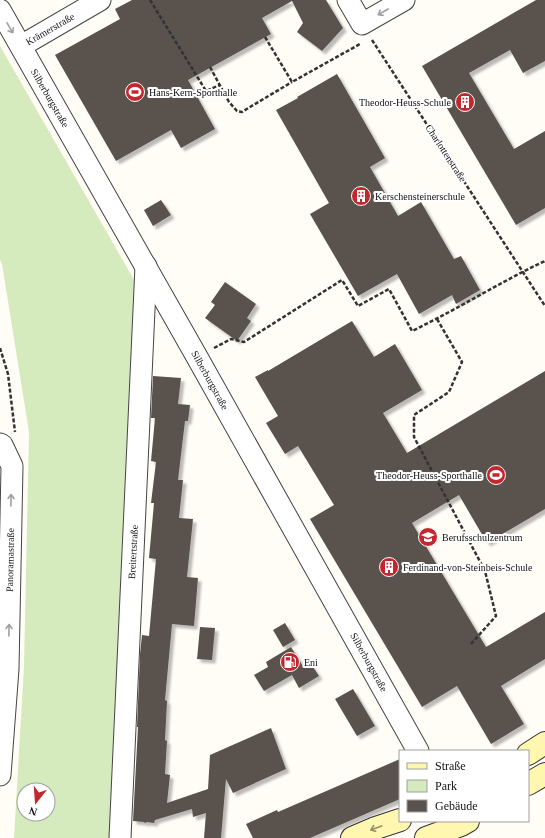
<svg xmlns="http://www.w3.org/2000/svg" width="545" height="838" font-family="Georgia,serif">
	<defs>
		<filter id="shadow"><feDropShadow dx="3.5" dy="3.5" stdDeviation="1" flood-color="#0004"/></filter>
	</defs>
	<rect width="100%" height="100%" fill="#fffdf5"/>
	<!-- green -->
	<path fill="#d5ebbd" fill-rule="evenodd" d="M0,46L137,285L110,838H14L24,666L29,432L2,264L0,260ZM24,790H48V814H24Z"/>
	<!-- building -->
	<g fill="#5a524d" filter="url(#shadow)">
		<polygon points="132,0 326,0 343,28 322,51 297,32 303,23 292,1 262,18 271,34 188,80 215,129 181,148 171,130 116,161 55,55 120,19 115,9"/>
		<polygon points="536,0 545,0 545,61 523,73 510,50 469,73 514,149 545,131 545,208 516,225 422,66"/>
		<polygon points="337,74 385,158 370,167 398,216 421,202 454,259 461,256 480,290 456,304 452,295 419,314 397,274 358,296 310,214 329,203 276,110 298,98 297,97"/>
		<polygon points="161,200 171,215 153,226 144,210"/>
		<polygon points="225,282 256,304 247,318 251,321 237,341 205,318 215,305 211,302"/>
		<polygon points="352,321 374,357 395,344 422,390 383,413 407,453 545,371 545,509 487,543 459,495 412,523 486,647 545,612 545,659 501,686 524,724 491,744 457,686 422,707 310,519 334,505 298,446 285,454 266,423 278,416 255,377 268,370 268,371"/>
		<polygon points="153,376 181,378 178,404 190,405 188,421 185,421 178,480 183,480 179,518 193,519 187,577 198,578 194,626 172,624 165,700 167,701 165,740 167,741 165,774 170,775 167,803 208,789 210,755 271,728 286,769 233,793 226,779 221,838 204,838 206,813 193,817 192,809 155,820 154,823 147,822 145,823 144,822 133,821 138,727 137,727 140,654 142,635 149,636 156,559 149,558 154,503 151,503 156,462 151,461 155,418 151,418"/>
		<polygon points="285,623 295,640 283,647 273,630"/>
		<polygon points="200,627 215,628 212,660 197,659"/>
		<polygon points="291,647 304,668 311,664 319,676 299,688 292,675 264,691 254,675 268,667 266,662"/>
		<polygon points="353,689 375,726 357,736 335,699"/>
		<polygon points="400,759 400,799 310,838 253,838 246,824 277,810 278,812"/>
	</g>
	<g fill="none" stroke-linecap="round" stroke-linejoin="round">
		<defs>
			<g id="street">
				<polyline points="348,0 362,24 404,0"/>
				<polyline points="0,10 197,357 418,751"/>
				<polyline points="21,46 100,0"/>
				<polyline points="0,444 2,445 12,466 8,669 0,775"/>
				<polyline points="120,838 146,266"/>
			</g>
			<g id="secondary">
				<polyline points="528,754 545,743"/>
				<polyline points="528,784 545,774"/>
				<polyline points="352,838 373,829 400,820"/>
				<polyline points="426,838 461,825 468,821"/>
			</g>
		</defs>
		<!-- street casing -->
		<use href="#street" stroke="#444" stroke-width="23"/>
		<!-- secondary casing -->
		<use href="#secondary" stroke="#333" stroke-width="24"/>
		<!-- path -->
		<g stroke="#333" stroke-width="2.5" stroke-dasharray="4 2" stroke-linecap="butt">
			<polyline points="150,0 206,91 220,85"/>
			<polyline points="265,37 292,82 360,44"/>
			<polyline points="372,40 545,306"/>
			<polyline points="210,67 229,102 237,111 242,112 250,107 292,82"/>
			<polyline points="437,319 462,362 449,392 414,415 414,437 485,571 496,616 471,644"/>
			<polyline points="0,348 8,374 15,432"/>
			<path d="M214,348L231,339L244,342L342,280L358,306L389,289L412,331C458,309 500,282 545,261"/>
		</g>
		<!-- street -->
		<use href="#street" stroke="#fff" stroke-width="21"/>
		<!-- secondary -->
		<use href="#secondary" stroke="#fff6b0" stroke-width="22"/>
	</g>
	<!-- one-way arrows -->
	<defs><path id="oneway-shaft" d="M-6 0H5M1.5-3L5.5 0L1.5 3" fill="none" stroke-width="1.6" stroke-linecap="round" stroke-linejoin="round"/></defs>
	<g stroke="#a0a0a0">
		<use href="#oneway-shaft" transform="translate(383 12) rotate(150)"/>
		<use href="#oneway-shaft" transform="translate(10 28) rotate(60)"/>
		<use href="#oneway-shaft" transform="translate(11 500) rotate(-89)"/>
		<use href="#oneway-shaft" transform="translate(9 630) rotate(-89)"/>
	</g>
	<use stroke="#948f68" href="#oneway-shaft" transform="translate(376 828) rotate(160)"/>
	<!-- icons -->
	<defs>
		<symbol id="stadium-disc" viewBox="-11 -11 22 22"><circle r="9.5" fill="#c4262e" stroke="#fff"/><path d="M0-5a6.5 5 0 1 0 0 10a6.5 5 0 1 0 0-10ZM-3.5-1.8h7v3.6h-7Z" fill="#fff"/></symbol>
		<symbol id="building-disc" viewBox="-11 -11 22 22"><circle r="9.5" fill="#c4262e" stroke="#fff"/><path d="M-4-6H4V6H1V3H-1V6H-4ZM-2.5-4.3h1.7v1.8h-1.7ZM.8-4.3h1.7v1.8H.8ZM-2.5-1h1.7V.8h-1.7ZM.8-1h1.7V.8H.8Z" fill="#fff"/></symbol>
		<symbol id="school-disc" viewBox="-11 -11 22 22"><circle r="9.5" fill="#c4262e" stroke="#fff"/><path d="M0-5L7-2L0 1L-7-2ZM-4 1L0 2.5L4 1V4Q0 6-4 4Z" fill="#fff"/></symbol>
		<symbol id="fuel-disc" viewBox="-11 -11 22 22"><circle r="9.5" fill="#c4262e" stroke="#fff"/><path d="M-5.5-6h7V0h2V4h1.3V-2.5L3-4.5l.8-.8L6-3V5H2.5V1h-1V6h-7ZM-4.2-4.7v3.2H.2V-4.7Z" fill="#fff"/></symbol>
	</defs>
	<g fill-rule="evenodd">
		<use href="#stadium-disc" x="124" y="81" width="22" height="22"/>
		<use href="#building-disc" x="454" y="91" width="22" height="22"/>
		<use href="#building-disc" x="350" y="185" width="22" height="22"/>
		<use href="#stadium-disc" x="485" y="464" width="22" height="22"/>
		<use href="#school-disc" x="417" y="526" width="22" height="22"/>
		<use href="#building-disc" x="378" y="556" width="22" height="22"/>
		<use href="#fuel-disc" x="279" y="651" width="22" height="22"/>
	</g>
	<g text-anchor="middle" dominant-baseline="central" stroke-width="4" stroke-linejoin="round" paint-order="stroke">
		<!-- street labels -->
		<g font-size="10" fill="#111" stroke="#fff">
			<text transform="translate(50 29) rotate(-30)">Krämerstraße</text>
			<text transform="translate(50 98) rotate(60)">Silberburgstraße</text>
			<text transform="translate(446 153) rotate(57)">Charlottenstraße</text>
			<text transform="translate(210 380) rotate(61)">Silberburgstraße</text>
			<text transform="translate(133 552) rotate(-87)">Breitertstraße</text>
			<text transform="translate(10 560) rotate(-89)">Panoramastraße</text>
			<text transform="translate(369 662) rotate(61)">Silberburgstraße</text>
		</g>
		<!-- poi labels -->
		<g font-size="10" fill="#111" stroke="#fff" text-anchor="start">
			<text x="149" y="92">Hans-Kern-Sporthalle</text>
			<text x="451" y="102" text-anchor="end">Theodor-Heuss-Schule</text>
			<text x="375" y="196">Kerschensteinerschule</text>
			<text x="482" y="475" text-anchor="end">Theodor-Heuss-Sporthalle</text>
			<text x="442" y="537">Berufsschulzentrum</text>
			<text x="403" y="567">Ferdinand-von-Steinbeis-Schule</text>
			<text x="304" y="662">Eni</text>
		</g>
	</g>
	<!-- legend -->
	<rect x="399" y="750" width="130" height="72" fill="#ffffff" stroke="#a0a0a0"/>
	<rect x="407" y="763" width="20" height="6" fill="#fff6b0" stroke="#a0a0a0"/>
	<text x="435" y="770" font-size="12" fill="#111111">Straße</text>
	<rect x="407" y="780" width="20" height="12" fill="#d5ebbd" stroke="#a0a0a0"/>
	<text x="435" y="790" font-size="12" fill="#111111">Park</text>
	<rect x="407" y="800" width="20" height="12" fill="#5a524d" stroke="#a0a0a0"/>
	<text x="435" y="810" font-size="12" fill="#111111">Gebäude</text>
	<!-- north arrow -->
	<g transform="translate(36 802) rotate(197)"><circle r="19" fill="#ffffff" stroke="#a0a0a0"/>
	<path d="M0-3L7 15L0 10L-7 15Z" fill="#c4262e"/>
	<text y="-6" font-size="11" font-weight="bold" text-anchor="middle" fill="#111111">N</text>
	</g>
</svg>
